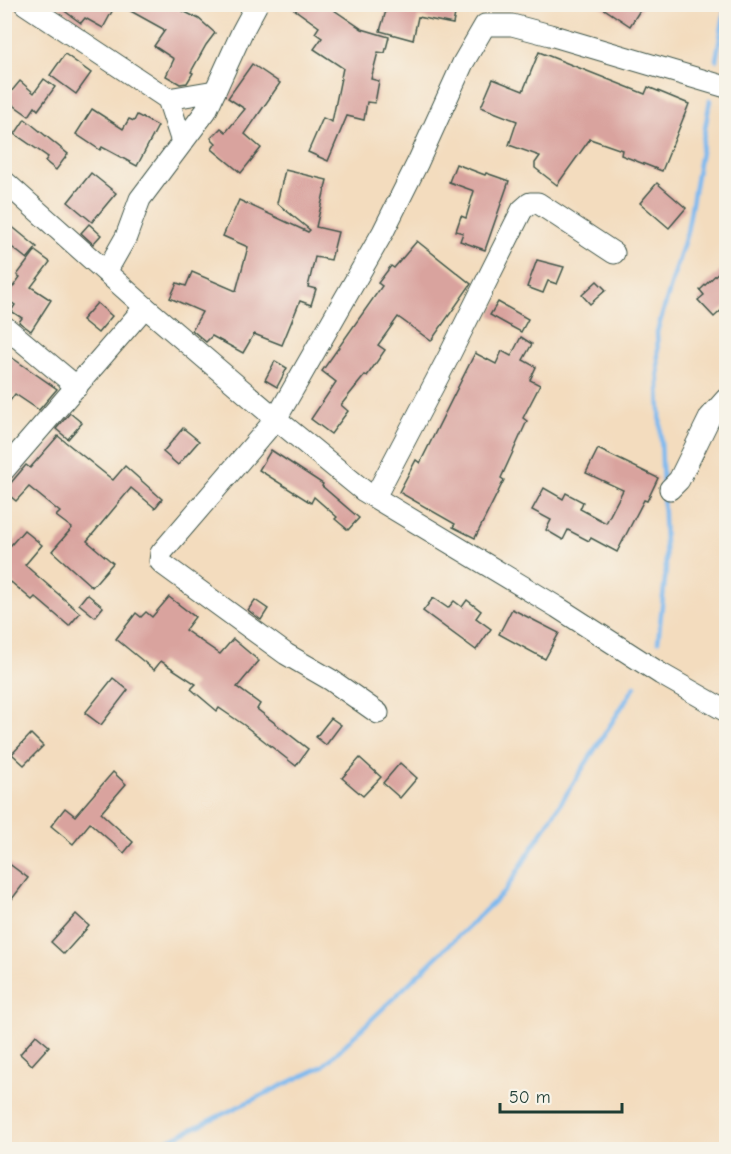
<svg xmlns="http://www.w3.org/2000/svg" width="731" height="1154" font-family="'Comic Neue',sans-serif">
	<rect width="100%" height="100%" fill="#f7f3e8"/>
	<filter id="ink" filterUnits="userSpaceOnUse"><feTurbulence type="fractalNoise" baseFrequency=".0167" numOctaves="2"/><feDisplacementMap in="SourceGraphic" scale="12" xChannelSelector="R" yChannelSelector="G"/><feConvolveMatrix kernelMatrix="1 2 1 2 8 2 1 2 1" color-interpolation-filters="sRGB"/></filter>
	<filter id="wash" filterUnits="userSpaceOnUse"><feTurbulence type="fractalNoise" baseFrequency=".008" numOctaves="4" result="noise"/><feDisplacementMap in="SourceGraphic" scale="24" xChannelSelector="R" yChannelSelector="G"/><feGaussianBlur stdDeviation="1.35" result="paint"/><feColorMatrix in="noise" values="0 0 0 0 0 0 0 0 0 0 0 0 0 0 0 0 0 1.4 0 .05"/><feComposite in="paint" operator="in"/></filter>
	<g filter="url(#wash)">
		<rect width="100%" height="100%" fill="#f3dcbe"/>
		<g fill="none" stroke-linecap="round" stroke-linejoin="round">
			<!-- stream -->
			<g stroke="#7db9ef" stroke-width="4.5">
				<polyline points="716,60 726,4"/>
				<polyline points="658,641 666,570 657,332 687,232 710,100"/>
				<polyline points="148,1150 323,1066 505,891 635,686"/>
			</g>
		</g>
		<g id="blocks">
			<!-- building -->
			<g fill="#d9a39e">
				<polygon points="55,4 116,4 103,28 85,18 81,23"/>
				<polygon points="118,4 169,4 199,19 215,33 206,45 191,72 193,73 187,83 180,84 166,76 174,59 154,46 165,30"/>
				<polygon points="287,4 325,4 362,29 389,37 385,53 378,52 371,79 379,81 375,103 367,102 364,120 347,116 328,161 308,152 323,118 332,122 343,68 314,49 322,38 315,33 319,27"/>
				<polygon points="388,4 457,4 453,24 418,17 413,40 380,31"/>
				<polygon points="597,4 644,4 630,26"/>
				<polygon points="539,52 645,94 648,87 689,104 662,171 621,155 622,150 590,139 557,185 535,168 535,163 540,156 509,145 517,121 481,107 493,79 523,91"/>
				<polygon points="65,54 91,73 76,94 50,75"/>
				<polygon points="252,64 280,83 245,134 261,148 241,173 212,149 216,143 211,138 221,128 226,132 245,109 228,98"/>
				<polygon points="44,79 55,87 38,110 35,107 29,116 5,99 20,81 34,93"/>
				<polygon points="92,109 123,129 129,119 134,121 137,115 158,126 137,166 102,147 100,150 76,134"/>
				<polygon points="25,119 68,154 56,170 45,161 48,157 15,134"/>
				<polygon points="456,164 485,175 486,173 509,181 485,250 460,241 463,233 456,231 461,216 466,218 474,191 449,182"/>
				<polygon points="285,170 327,180 316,227 338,232 331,260 315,257 308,287 316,289 311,305 300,301 282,345 254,334 243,353 212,336 206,342 192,330 202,312 170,298 177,283 186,286 192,272 236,291 248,247 223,236 239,200 308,232 310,230 277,203"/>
				<polygon points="91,173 116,193 92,222 68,202"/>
				<polygon points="657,183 686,208 669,228 640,203"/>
				<polygon points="4,220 37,247 27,259 4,241"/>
				<polygon points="89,224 101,235 93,244 81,233"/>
				<polygon points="417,241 471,284 431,341 398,317 378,345 385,350 367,376 365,375 341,405 348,411 331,434 311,419 336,382 322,371 382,286 378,283 391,266 394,268"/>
				<polygon points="35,251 50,262 31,287 51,300 31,331 19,322 22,318 11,311 15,305 5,298 20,277 17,275"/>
				<polygon points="537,260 564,267 557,284 548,281 543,293 527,287"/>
				<polygon points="726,265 726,306 714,317 698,300 704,295 700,290"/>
				<polygon points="597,281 606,290 590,304 582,295"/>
				<polygon points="498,302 528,319 521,332 490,315"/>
				<polygon points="97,303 112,316 98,333 82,320"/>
				<polygon points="521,337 532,344 523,360 536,367 530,380 540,385 523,418 527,421 501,478 504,480 475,538 453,527 455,524 399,492 416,460 420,463 475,353 496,364 502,351 511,356"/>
				<polygon points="11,357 57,389 39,410 15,394 4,409 4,366"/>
				<polygon points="275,361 287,368 277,387 265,380"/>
				<polygon points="70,413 82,423 68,439 56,429"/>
				<polygon points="183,428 199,441 178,465 163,452"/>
				<polygon points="58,436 113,480 125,466 162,499 155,508 131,488 87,541 113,563 92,587 52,551 72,528 56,516 60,512 29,487 16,501 4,491 26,465 30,468"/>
				<polygon points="598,449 658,478 647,501 644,500 617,552 591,538 589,541 568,530 563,540 546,530 551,520 532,510 544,488 563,499 566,493 583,502 580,509 606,523 623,490 586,473"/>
				<polygon points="271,450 323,484 322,486 359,518 348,530 335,519 337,517 314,497 311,503 259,470"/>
				<polygon points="24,530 42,545 25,565 80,613 69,626 35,597 32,600 11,582 4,590 4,553"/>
				<polygon points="87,594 103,607 95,617 79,604"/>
				<polygon points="169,597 195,617 185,630 220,654 233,639 259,661 237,687 260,704 257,709 308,749 296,766 244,725 219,708 217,711 191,689 196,684 161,661 154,670 116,639 136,613 141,617 146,612 152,617"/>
				<polygon points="433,598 448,608 454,601 462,607 467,600 481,611 476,618 491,629 476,650 423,611"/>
				<polygon points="255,600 268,609 261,620 248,610"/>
				<polygon points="512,609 559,633 545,659 499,634"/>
				<polygon points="113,678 128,690 101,725 85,713"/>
				<polygon points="331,718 341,725 326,745 316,737"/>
				<polygon points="31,734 43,746 24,765 12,754"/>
				<polygon points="360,758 381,777 363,796 342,778"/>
				<polygon points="400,763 417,778 400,798 383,783"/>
				<polygon points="113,772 126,784 101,813 133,842 124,853 90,823 73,844 51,826 65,808 75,816"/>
				<polygon points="4,860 28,878 12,899 4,893"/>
				<polygon points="76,914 89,926 64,954 51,942"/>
				<polygon points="36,1035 49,1046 32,1065 20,1054"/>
			</g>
		</g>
	</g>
	<g filter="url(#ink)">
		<use href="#blocks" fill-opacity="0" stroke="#3f5549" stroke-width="1.5"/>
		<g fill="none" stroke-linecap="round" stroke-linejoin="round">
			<defs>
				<g id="minor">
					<polyline points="25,4 168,99 182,142"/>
					<polyline points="168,99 215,91"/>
					<polyline points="4,181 145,307 276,419 364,491 557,607 661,674 726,711"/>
					<polyline points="106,272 126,237 140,199 206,111 242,32 257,4"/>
					<polyline points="4,326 77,387"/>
					<polyline points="4,470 145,307"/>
					<polyline points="670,489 679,480 710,417 726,399"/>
					<polyline points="375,497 449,356 522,210 530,203 538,203 614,253"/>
					<polyline points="378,713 331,680 286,654 164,565 160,561 161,553 276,419 383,232 418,162 463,63 485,25 512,25 550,35 726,87"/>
				</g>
			</defs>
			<!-- minor casing -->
			<use href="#minor" stroke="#3f5549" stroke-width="23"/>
			<!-- minor -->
			<use href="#minor" stroke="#fff" stroke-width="21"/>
		</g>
	</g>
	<!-- margin -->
	<rect width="731" height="1154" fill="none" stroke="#f7f3e8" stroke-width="24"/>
	<!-- scale -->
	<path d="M500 1103v9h122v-9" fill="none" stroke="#1f3d34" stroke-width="3"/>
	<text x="509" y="1103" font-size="18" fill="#1f3d34" stroke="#f7f3e8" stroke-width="4.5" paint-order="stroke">50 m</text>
</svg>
